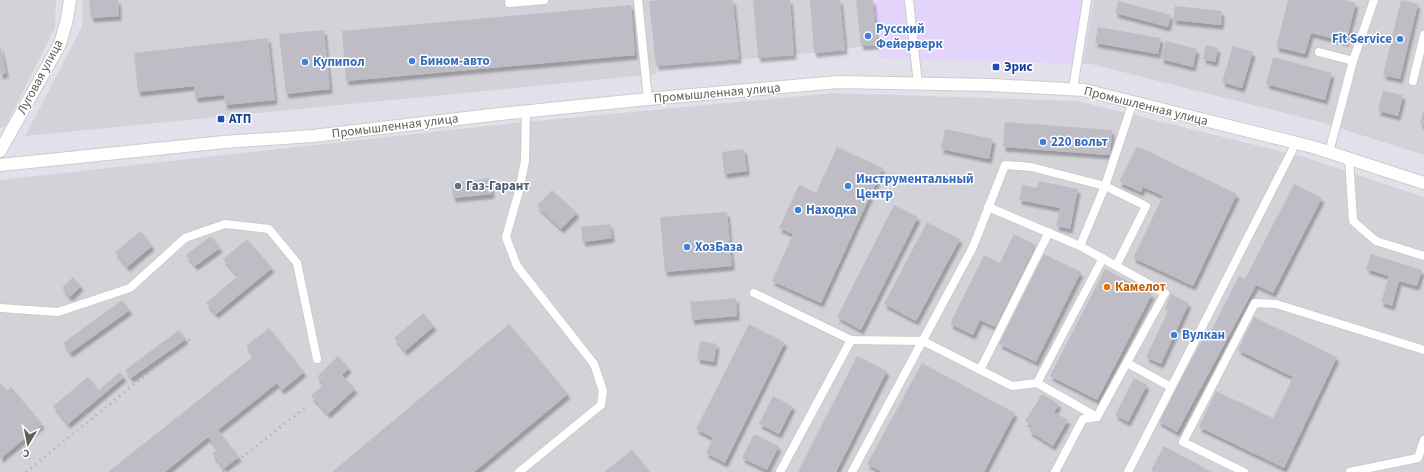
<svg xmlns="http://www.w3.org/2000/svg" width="1424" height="472" font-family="'Source Sans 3',sans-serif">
	<defs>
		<filter id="shadow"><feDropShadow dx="2.5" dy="4.5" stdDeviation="1" flood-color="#0004"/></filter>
	</defs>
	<rect width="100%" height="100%" fill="#e4e0eb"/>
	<!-- commercial -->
	<polygon fill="#e2d4fb" points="873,0 1094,0 1083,64 879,58"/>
	<!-- industrial -->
	<g fill="#d4d2d9">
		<polygon points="0,0 56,0 55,28 5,127 0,128"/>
		<polygon points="83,0 873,0 877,45 794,55 656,66 657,74 25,136 82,27"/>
		<polygon points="1094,0 1424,0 1424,155 1320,122 1091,64 1083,64"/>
		<polygon points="832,93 1078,101 1307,158 1424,197 1424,472 0,472 0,180 495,125"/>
	</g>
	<!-- building -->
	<g fill="#bebdc6" filter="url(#shadow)">
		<polygon points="89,0 118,0 119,16 91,18"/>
		<polygon points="659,0 733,0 739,59 656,66 649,1"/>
		<polygon points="753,0 790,0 794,55 758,58"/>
		<polygon points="810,0 840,0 845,50 814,53"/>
		<polygon points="856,0 873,0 877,45 861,46"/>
		<polygon points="1288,0 1345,0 1356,3 1346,42 1311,33 1305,54 1276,47"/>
		<polygon points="1401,0 1418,4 1400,79 1383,75"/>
		<polygon points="1118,1 1171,15 1168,27 1115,13"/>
		<polygon points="631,5 635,55 346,81 342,31"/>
		<polygon points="1175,6 1222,11 1221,25 1173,20"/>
		<polygon points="1098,27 1161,38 1158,54 1095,43"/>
		<polygon points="324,30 330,89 286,94 279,34"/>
		<polygon points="268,38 275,100 225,105 224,95 195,98 194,86 138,92 134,53"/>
		<polygon points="1166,41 1197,49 1193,67 1161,59"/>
		<polygon points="0,44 6,73 0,75"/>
		<polygon points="1206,45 1218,48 1215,62 1203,59"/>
		<polygon points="1233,46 1253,52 1242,88 1222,82"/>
		<polygon points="1273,57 1332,73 1325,100 1266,84"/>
		<polygon points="1383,91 1403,95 1398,116 1378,111"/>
		<polygon points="1423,111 1424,111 1424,125 1420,124"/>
		<polygon points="1005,122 1112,130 1110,155 1003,147"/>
		<polygon points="945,129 993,139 989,159 941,149"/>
		<polygon points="1137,146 1237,194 1193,286 1133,258 1163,196 1143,187 1141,192 1119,182"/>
		<polygon points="837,147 883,168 821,303 772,281 793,234 779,228 799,185 816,193"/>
		<polygon points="744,149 747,171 724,174 722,152"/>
		<polygon points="490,178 492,194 453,198 452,183"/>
		<polygon points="1039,181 1078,189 1070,229 1056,226 1060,208 1019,200 1022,185 1037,188"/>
		<polygon points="1294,184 1322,198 1273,293 1256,285 1177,432 1158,421 1204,337 1207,339 1239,276 1245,279"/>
		<polygon points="552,190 577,213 561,229 537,206"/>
		<polygon points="894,205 918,217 861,330 837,317"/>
		<polygon points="727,212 732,266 665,272 660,217"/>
		<polygon points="927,222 960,239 916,321 884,304"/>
		<polygon points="610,224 612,238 583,242 581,227"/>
		<polygon points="141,231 152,246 127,267 115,252"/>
		<polygon points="1014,234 1036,245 995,327 980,320 973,335 950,324 984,255 1000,263"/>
		<polygon points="211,236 220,248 195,266 186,255"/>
		<polygon points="247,239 272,268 216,314 206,303 238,276 223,259"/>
		<polygon points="1044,254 1081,272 1036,362 999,344"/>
		<polygon points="1371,254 1422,270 1417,286 1399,281 1392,306 1381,302 1389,276 1366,269"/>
		<polygon points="1105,269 1152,294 1097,400 1050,376"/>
		<polygon points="73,277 81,286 70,297 62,288"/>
		<polygon points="1171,294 1189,303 1161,364 1146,357 1168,311 1165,309"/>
		<polygon points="736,298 737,316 692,320 690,302"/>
		<polygon points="122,300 130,310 70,353 63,343"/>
		<polygon points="423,313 434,326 405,351 394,338"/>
		<polygon points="1254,317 1337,357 1284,468 1199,427 1216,391 1273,418 1293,377 1238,350"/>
		<polygon points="509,324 568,394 474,472 332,472"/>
		<polygon points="749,324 785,342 725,463 706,453 713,438 696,429"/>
		<polygon points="269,328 304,372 282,390 277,383 218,430 239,457 224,468 212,454 218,449 208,437 165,472 108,472 254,356 246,346"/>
		<polygon points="179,330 186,339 131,378 125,370"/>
		<polygon points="700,341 717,344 714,362 697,359"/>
		<polygon points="338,356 349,368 342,375 355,389 328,414 311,396 324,384 317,377"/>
		<polygon points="857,356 887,371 836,472 798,472"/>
		<polygon points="922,363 1015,413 984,472 882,472 867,464"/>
		<polygon points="120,372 124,377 68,424 53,406 88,377 99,390"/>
		<polygon points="1134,378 1147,385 1128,422 1115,415"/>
		<polygon points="0,382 7,391 11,387 42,424 0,459"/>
		<polygon points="1042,394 1059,404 1054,412 1068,420 1053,446 1029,431 1032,426 1025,421"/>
		<polygon points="773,396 793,406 779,434 759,424"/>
		<polygon points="754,434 779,446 767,470 742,458"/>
		<polygon points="1164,446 1212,472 1154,472 1151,470"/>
		<polygon points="632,450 650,472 604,472"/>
	</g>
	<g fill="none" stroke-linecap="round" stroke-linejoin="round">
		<defs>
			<g id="lane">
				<polyline points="638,0 648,99"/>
				<polyline points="909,0 918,85"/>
				<polyline points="509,3 544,0"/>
				<polyline points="1319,52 1353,61 1329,152"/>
				<polyline points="1353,61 1374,0"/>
				<polyline points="1413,81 1424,35"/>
				<polyline points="1073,89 1087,0"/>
				<polyline points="1349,159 1353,221 1376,241 1424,256"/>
				<polyline points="988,207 1080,246"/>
				<polyline points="754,293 851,340 923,341 1012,386 1037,383 1097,417"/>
				<polyline points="0,308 58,312 130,288 185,238 225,224 269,229 297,263 317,359"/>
				<polyline points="1127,363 1171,387"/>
				<polyline points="980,370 1049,232"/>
				<polyline points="1037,383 1103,258"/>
				<polyline points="519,472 601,405 603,391 594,364 517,266 506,237 519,191 525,161 526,111"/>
				<polyline points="780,472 851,340"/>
				<polyline points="852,472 973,247 1005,165 1031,167 1105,186 1146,206 1116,266"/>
				<polyline points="1055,472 1083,419 1097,417 1165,293 1080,246 1105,186 1133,102"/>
				<polyline points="1128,472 1296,143"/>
				<polyline points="1244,472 1183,442 1255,303 1276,304 1424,350"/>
				<polyline points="1350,472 1418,458 1424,440"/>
			</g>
			<polyline id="street" points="0,151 60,44 67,19 70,0"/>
			<polyline id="secondary" points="0,165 224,142 313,136 500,114 648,99 838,82 992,85 1084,90 1313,147 1424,183"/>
		</defs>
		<!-- lane casing -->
		<use href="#lane" stroke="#cbcdc6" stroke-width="10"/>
		<!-- street casing -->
		<use href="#street" stroke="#cbcdc6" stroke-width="14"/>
		<!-- secondary casing -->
		<use href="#secondary" stroke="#cccec6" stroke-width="14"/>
		<!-- lane -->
		<use href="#lane" stroke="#fff" stroke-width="8"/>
		<!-- street -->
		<use href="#street" stroke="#fff" stroke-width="12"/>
		<!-- secondary -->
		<use href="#secondary" stroke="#fff" stroke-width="12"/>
		<!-- rail -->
		<g stroke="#a8a9a7" stroke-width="3" stroke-dasharray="1 5" stroke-linecap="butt">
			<polyline points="26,472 190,339"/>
			<polyline points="223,472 306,407"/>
		</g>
	</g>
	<!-- markers -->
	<g fill="#3f7fe0" stroke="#fff" stroke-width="1.5">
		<circle cx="868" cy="36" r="4"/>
		<circle cx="1400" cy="39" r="4"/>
		<circle cx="412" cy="61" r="4"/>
		<circle cx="305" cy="62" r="4"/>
		<circle cx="1043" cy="142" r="4"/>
		<circle cx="848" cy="186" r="4"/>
		<circle cx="798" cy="210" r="4"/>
		<circle cx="687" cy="247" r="4"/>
		<circle cx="1174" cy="335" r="4"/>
	</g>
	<g fill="#1a4fb4" stroke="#fff" stroke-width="1.5">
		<rect x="992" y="63" width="8" height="8" rx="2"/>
		<rect x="217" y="115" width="8" height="8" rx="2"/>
	</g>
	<circle fill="#5c6f8a" stroke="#fff" stroke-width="1.5" cx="458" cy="186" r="4"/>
	<circle fill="#e8710a" stroke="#fff" stroke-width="1.5" cx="1107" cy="287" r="4"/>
	<g text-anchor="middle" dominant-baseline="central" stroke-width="3" stroke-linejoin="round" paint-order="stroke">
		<!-- shop labels -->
		<g font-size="13" font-weight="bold" fill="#366cbe" stroke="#fff" text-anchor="start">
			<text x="876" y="29">Русский<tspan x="876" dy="15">Фейерверк</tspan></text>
			<text x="1392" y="39" text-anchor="end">Fit Service</text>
			<text x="420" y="61">Бином-авто</text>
			<text x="313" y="62">Купипол</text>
			<text x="1051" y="142">220 вольт</text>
			<text x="856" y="179">Инструментальный<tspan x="856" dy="15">Центр</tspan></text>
			<text x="806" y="210">Находка</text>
			<text x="695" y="247">ХозБаза</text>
			<text x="1182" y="335">Вулкан</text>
		</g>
		<!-- transit labels -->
		<g font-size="13" font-weight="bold" fill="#164399" stroke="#fff" text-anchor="start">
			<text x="1004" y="67">Эрис</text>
			<text x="229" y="119">АТП</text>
		</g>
		<!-- street labels -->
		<g font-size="13" fill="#5f6059" stroke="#fff">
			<text transform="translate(40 77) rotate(-62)">Луговая улица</text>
			<text transform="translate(717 93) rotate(-5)">Промышленная улица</text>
			<text transform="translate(1146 106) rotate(14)">Промышленная улица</text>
			<text transform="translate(395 126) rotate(-7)">Промышленная улица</text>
		</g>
		<!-- service labels -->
		<g font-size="13" font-weight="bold" fill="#4e5e75" stroke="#fff" text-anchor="start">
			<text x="466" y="186">Газ-Гарант</text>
		</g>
		<!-- food labels -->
		<g font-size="13" font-weight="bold" fill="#c56008" stroke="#fff" text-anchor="start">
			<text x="1115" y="287">Камелот</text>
		</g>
	</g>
	<!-- north arrow -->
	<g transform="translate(28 444) rotate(190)" stroke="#ffffff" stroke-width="3" paint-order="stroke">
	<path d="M0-3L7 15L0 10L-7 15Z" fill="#5f6059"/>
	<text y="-6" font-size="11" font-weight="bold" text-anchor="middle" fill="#5f6059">С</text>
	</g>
</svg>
